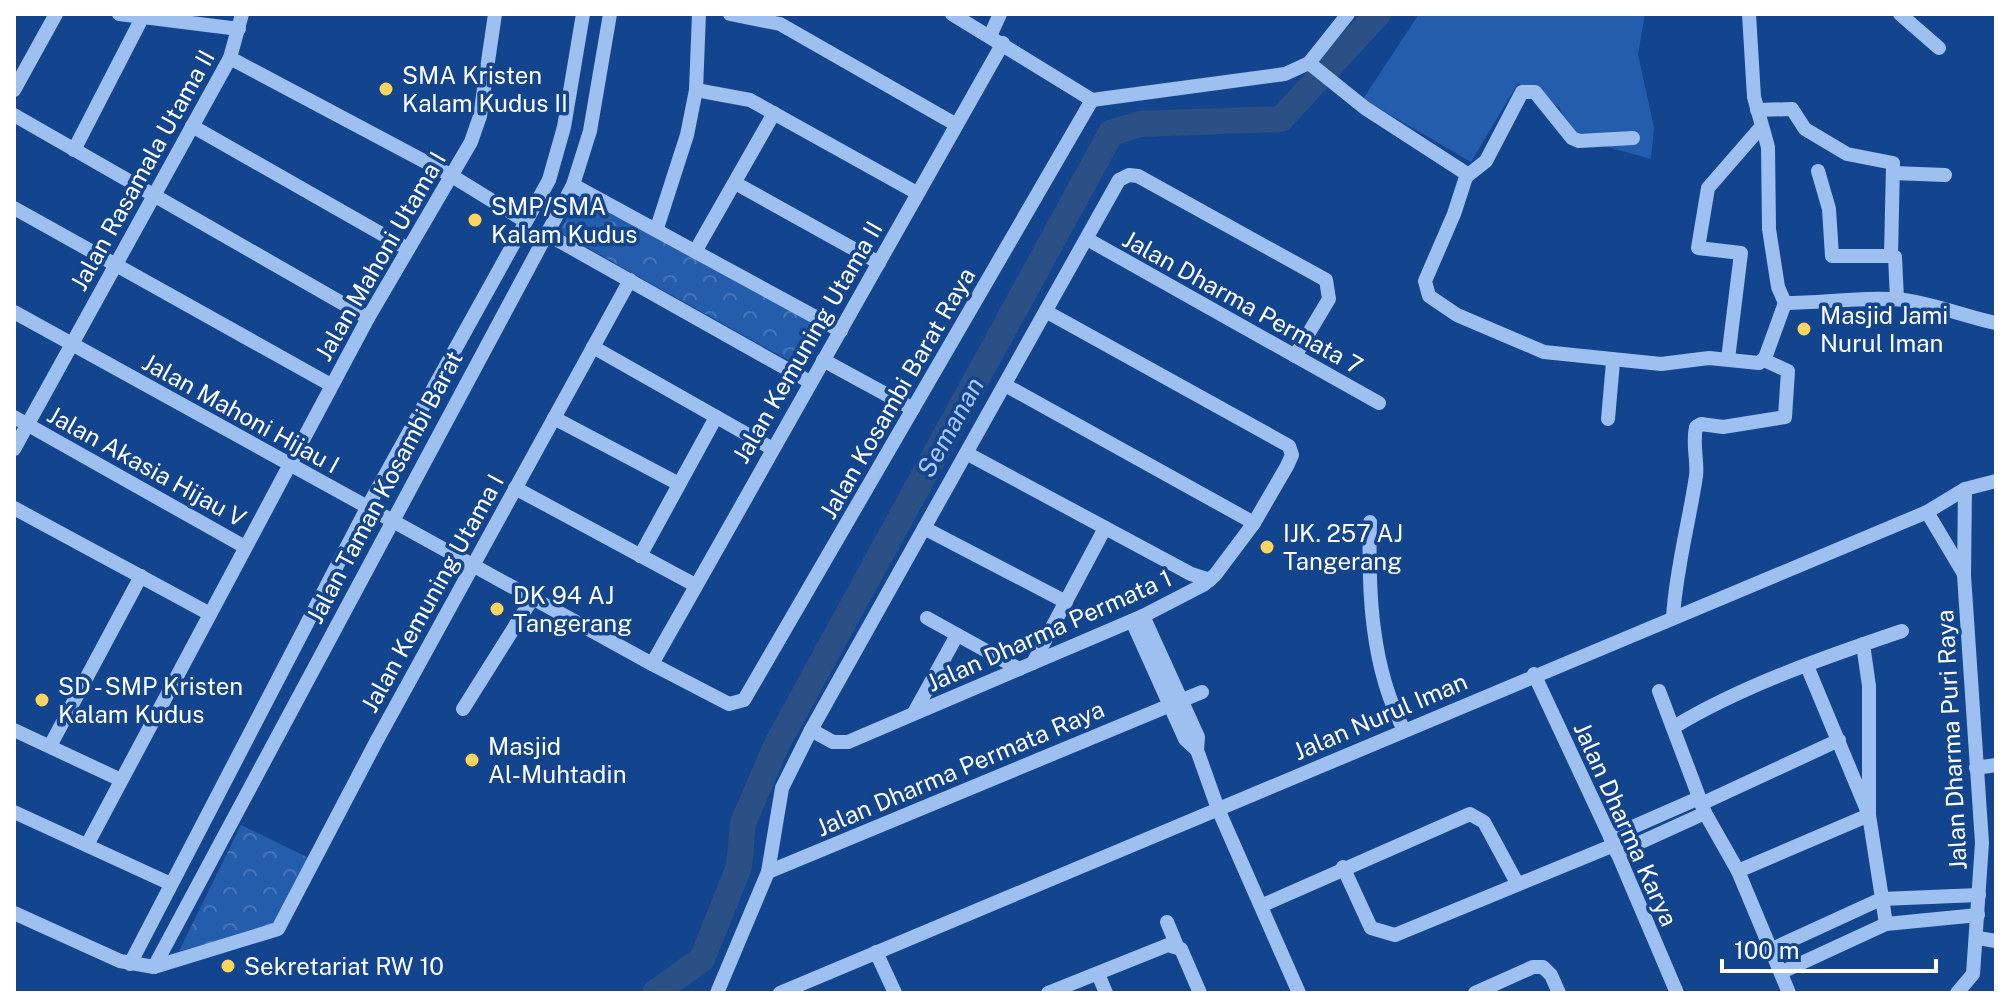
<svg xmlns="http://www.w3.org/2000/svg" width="2010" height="1007" font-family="'Public Sans',sans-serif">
	<defs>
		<pattern id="park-crowns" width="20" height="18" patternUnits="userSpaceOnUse" patternTransform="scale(2)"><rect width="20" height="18" fill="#255dad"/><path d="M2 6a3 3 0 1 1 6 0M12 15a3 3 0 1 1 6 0" fill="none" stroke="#4675b9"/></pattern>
	</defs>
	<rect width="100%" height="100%" fill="#13448e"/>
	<!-- grass -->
	<polygon fill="#255dad" points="1419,14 1645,14 1638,54 1654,128 1651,159 1572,137 1560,108 1518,83 1471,162 1363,99"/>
	<!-- park -->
	<g fill="url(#park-crowns)">
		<polygon points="580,195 826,331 804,369 559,232"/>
		<polygon points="241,825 311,859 275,925 179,951"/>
	</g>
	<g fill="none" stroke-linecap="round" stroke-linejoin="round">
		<!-- river -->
		<polyline stroke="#2b5086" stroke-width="26" points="655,993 702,959 739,867 743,823 777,744 1111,133 1140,124 1281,119 1378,14"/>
		<!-- minor -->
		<g stroke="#9dc0f1" stroke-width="14">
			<polyline points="119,14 239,29"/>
			<polyline points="730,14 780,24 955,124"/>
			<polyline points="952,14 1092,100 1285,74 1309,63 1348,14"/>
			<polyline points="1749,14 1754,97 1768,147 1769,229 1778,287 1785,303"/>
			<polyline points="1900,14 1939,48"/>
			<polyline points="990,36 1000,14"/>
			<polyline points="230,58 452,176 525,221"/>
			<polyline points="1309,63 1365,108 1467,174 1454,214 1425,281 1429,296 1457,315 1544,352 1661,364 1709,358 1759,363 1765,358 1785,303"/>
			<polyline points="14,90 56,14"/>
			<polyline points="696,90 750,100 917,193"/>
			<polyline points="1757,110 1792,109 1805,129 1847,154 1893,163 1891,256 1895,257 1897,299"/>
			<polyline points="14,115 368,318"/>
			<polyline points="192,126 408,249"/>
			<polyline points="74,150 142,18"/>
			<polyline points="1818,171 1829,209 1832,256 1891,256"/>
			<polyline points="1893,173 1945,175"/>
			<polyline points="1467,176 1486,161 1522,92 1535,92 1572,138 1579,141 1633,138"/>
			<polyline points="735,183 879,263"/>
			<polyline points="573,185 841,331"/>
			<polyline points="14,208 331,385"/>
			<polyline points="657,228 687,135 696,90 699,14"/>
			<polyline points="545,233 810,382"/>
			<polyline points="1087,239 1379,403"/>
			<polyline points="696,250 774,113"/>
			<path d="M1785,303C1825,303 1865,296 1904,300C1935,304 1966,317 1996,323"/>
			<polyline points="14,312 652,664 729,704 744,700 1092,100"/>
			<polyline points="593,347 771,448"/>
			<polyline points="1728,359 1741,253 1698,248 1708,188 1761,127"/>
			<polyline points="823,360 913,409"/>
			<polyline points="1005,385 1254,523"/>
			<polyline points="14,417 245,547"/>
			<polyline points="554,418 679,484"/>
			<polyline points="1608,419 1613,362"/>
			<polyline points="14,449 230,58 242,14"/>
			<polyline points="968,454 1191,574 1210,580"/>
			<polyline points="515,488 695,585"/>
			<polyline points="14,508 210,614"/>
			<polyline points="1927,512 1964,574"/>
			<path d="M1370,522C1368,591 1371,668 1404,730"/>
			<polyline points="924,528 1066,602"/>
			<polyline points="640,556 716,417"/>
			<polyline points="1143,616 1198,737 1197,750 1218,809 1299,993"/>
			<path d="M1673,617C1676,569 1689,523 1696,476C1698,461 1692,445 1696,427L1701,424L1723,427L1785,417L1788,371L1764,360"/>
			<polyline points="927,618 1019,669"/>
			<polyline points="1132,621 1185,739 1197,750"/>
			<polyline points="1863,644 1869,686 1869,815 1886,924"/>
			<polyline points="1033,663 1105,528"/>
			<polyline points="652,664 1003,43"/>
			<polyline points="1534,674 1614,845 1677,993"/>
			<polyline points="1659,691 1705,813 1738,871 1789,993"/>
			<polyline points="463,709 532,599"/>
			<polyline points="914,713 957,635"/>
			<path d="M1674,727C1741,686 1828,656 1902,631"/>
			<polyline points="14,730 121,780"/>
			<polyline points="811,730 833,742 848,742 1143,616 1203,585 1215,575 1254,523 1287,466 1292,455 1289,446 1047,312"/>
			<polyline points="50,746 141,576"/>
			<polyline points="1976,768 1996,765"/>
			<polyline points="1701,804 1839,740"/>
			<polyline points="14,812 171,884"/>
			<polyline points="1610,837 1699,798"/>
			<polyline points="87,845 368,318 471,142 480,116 495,14"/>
			<polyline points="1617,853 1705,813"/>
			<polyline points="1343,867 1371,928 1395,935 1614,845"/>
			<polyline points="1738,871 1869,815 1807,666"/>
			<polyline points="768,872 1202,692"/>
			<polyline points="1263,905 1470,814 1484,822 1517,883"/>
			<polyline points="14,913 120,961 154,967 278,929 376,742 630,280"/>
			<polyline points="1167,922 1177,946"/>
			<polyline points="1978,938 1996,941"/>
			<polyline points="1772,949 1881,899 1979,895"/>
			<polyline points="876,952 895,993"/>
			<polyline points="130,964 367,508 549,180 564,127 583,14"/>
			<polyline points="154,967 573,185 590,131 610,14"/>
			<polyline points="1782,972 1886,924 1978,915"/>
			<polyline points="1098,974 1106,993"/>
			<polyline points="717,993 768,872 782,788 811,730 1119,180 1129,175 1138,176 1326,280 1329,299 1295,356"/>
			<polyline points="780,993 1927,512 1965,489 1996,481"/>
			<polyline points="1048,993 1168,945 1181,949 1200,993"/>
			<polyline points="1475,993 1533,967 1543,967 1551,975 1559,993"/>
			<polyline points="1957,993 1973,974 1982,843 1964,575 1965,489"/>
		</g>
	</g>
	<!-- markers -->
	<g fill="#ffd65d" stroke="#13448e" stroke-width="3">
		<circle cx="386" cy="89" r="8"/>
		<circle cx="475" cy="220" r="8"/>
		<circle cx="1804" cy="329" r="8"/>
		<circle cx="1267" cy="547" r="8"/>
		<circle cx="497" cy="609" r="8"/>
		<circle cx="42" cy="700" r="8"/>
		<circle cx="472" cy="760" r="8"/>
		<circle cx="228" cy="966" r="8"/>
	</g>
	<g text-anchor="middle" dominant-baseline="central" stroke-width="7" stroke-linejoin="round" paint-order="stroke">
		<!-- poi labels -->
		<g font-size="24" fill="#fff" stroke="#13448e" text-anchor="start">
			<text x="402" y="75">SMA Kristen<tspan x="402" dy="28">Kalam Kudus II</tspan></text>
			<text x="491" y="206">SMP/SMA<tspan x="491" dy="28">Kalam Kudus</tspan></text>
			<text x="1820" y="315">Masjid Jami<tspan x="1820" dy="28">Nurul Iman</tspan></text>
			<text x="1283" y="533">IJK. 257 AJ<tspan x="1283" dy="28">Tangerang</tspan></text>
			<text x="513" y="595">DK 94 AJ<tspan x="513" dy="28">Tangerang</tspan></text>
			<text x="58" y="686">SD - SMP Kristen<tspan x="58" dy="28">Kalam Kudus</tspan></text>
			<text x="488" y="746">Masjid<tspan x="488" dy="28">Al-Muhtadin</tspan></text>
			<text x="244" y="966">Sekretariat RW 10</text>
		</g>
		<!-- street labels -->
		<g font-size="24" fill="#fff" stroke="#13448e">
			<text transform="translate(142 170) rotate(-61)">Jalan Rasamala Utama II</text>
			<text transform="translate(380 256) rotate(-60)">Jalan Mahoni Utama I</text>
			<text transform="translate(1243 302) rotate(29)">Jalan Dharma Permata 7</text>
			<text transform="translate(807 342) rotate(-60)">Jalan Kemuning Utama II</text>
			<text transform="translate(897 393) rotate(-60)">Jalan Kosambi Barat Raya</text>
			<text transform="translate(241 413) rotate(29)">Jalan Mahoni Hijau I</text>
			<text transform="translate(147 466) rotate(29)">Jalan Akasia Hijau V</text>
			<text transform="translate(384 487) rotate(-62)">Jalan Taman Kosambi Barat</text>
			<text transform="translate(432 593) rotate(-61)">Jalan Kemuning Utama I</text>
			<text transform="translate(1049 630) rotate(-24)">Jalan Dharma Permata 1</text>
			<text transform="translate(1380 716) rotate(-23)">Jalan Nurul Iman</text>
			<text transform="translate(1951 740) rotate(-93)">Jalan Dharma Puri Raya</text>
			<text transform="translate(960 768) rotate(-23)">Jalan Dharma Permata Raya</text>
			<text transform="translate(1626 824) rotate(66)">Jalan Dharma Karya</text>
		</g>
		<!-- water labels -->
		<g font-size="26" font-style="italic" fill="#a9caf8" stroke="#13448e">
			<text transform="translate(950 427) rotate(-61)">Semanan</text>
		</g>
	</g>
	<!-- border -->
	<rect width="2010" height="1007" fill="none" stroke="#ffffff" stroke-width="32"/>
	<!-- scale -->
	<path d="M1722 959v12h214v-12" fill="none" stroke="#ffffff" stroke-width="4"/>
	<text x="1734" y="959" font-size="24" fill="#ffffff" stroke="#13448e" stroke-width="6" paint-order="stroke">100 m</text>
</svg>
